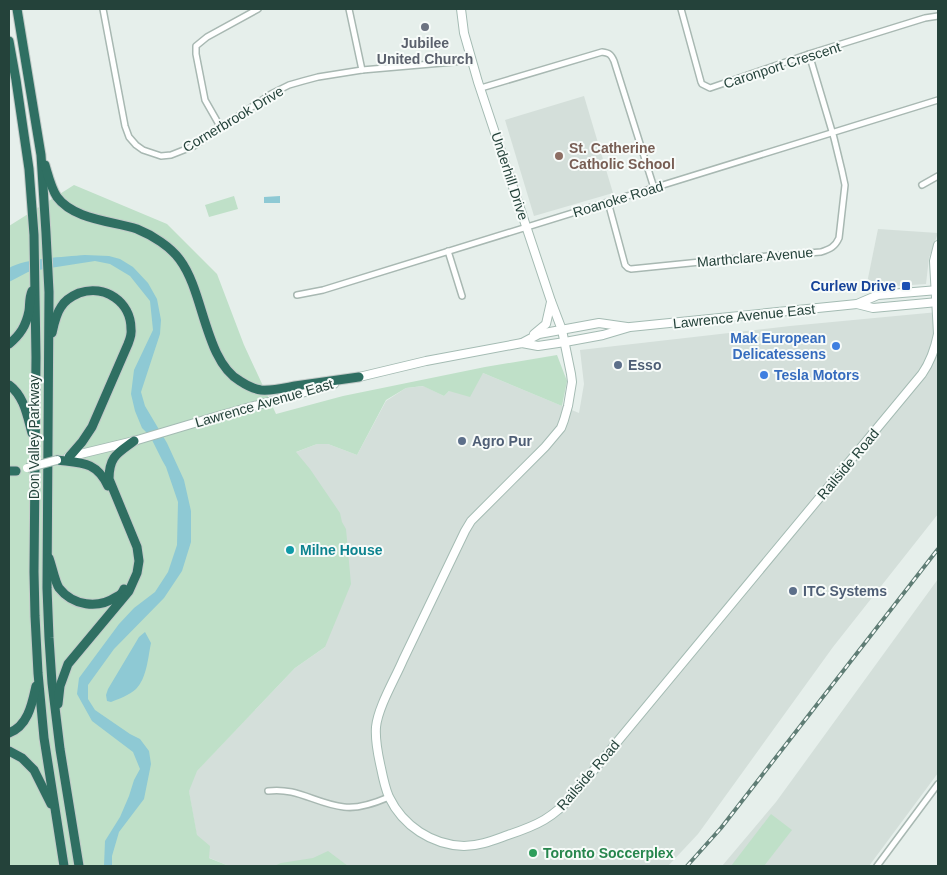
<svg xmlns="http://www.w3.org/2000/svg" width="947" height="875" font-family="Arial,sans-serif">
	<rect width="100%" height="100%" fill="#e6efeb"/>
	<!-- built -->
	<g fill="#d4dfda">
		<polygon points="584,96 613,193 534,216 505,120"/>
		<polygon points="878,229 938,233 929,258 926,284 866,288"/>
		<polygon points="938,312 938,514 833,647 698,834 668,866 229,866 200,854 187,781 295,668 325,647 300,464 294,453 317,444 328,444 357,455 386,401 406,388 424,386 444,396 449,391 483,373 579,413 584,384 580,350 790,326"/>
		<polygon points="938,579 938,773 869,866 722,866 776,802"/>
	</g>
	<!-- green -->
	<g fill="#bfe0c8">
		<polygon points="74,185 167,224 217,274 244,345 276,414 343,396 485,367 557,355 567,381 562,406 483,373 470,397 449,391 444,396 423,386 406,388 386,400 357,455 328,444 317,444 296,452 310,469 340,513 342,522 346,529 351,584 325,647 295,668 197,771 189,791 197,835 210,846 209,858 229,866 9,866 9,226"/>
		<polygon points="234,196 238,209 209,217 205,205"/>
		<polygon points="771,814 792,830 764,866 731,866"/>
		<polygon points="328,851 348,866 274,866 281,863 313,858"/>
	</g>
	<!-- water -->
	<g fill="#8ec9d4">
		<polygon points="280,196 280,203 264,203 264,197"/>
		<path d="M85,255L109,256L120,259L133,267L148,283L157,299L161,320L160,334L141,392L145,406L167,443L184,480L191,511V542L182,571L164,598L114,649L88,685V699L95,710L130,734L140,739L149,751L151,764L144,799L119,832L112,856V866H104L105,841L120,817L129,796L134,780L140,769L133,752L92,721L77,694L79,678L119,624L134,608L155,592L168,572L177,545L178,502L166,467L162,460L150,436L142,428L135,411L131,394L134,370L153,330L150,301L130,276L110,264L95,261L50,268L28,272L9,282V268C26,258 64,257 85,255Z"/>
		<path d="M145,632L151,643C148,657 147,678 136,689C129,695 119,699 111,702L107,701L106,695L108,689L139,637Z"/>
	</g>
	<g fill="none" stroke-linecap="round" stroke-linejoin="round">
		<defs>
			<g id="street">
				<polyline points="103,9 125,126 129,137 136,145 143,150 161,156 171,155 194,146 271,94 289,85 303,81 318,77 362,70 454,62 471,58"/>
				<polyline points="349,9 362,70"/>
				<polyline points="681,9 701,82 702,84 710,88 809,54 925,18 938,16"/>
				<path d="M481,88L602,52C609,53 611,54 614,61L654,188"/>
				<polyline points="221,128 205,100 196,54 196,46 207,37 258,9"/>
				<polyline points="922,185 938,176"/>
				<path d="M608,202L625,265L628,268L631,269L730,259L821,252C830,249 835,247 839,238L845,185L842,171L834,138L809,54"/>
				<polyline points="448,251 462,296"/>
				<polyline points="297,295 323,290 938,100"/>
				<path d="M268,791C297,787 316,804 344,807C359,809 375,803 389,797"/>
				<polyline points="877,866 938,784"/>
			</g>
			<g id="secondary">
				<path d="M461,9L464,33L478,82L551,301L562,330L571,374L572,382L568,406L564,420L561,428L545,447L471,521L465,531C444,574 424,617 403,660C395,679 378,707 376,727C375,740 378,755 381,768C383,778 385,788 389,797C403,826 432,845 464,846C480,846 494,840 508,835C538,825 553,818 574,794L922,374C931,361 935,349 938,334L934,261L938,245"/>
				<polyline points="857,304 873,308 938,302"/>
				<polyline points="534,334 546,324 551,302"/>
				<polyline points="522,343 539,334 599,323 627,327"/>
				<polyline points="355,378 426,361 522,343 538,346 565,342 603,335 630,327 857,304 878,295 938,290"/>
				<polyline points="68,457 134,441 218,416 334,384"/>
			</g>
			<g id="highway">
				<polyline points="17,9 41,155 46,233 49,292 47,588 49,638 52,683 60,749 79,866"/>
				<polyline points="9,41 16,80 29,169 34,235 36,357 34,572 35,616 38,673 44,738 64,866"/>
				<path d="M45,165C48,175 51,188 57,197C74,220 113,221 137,229C152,235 171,247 180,260C204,292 205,361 240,381C246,385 253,389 261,390C272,391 284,388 295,386C316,383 338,380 359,377"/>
				<path d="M52,333C54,324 56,314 61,307C65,300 72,296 79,293C105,284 131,302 131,329C132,334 130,339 128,344L92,427L82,442L69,457"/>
				<path d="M9,344C20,335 26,326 29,311C30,304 29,298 32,291"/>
				<path d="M9,385C24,396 27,415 32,433"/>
				<path d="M57,460C81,463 96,461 108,486"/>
				<polyline points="9,471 16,471"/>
				<path d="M49,558C52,566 55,582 59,588C73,606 98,609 116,597C120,595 122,594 124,589"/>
				<path d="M58,704L60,686L68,664L129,591L137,573L139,561L137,547L109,479C109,456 118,453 134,441"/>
				<path d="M9,733C28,726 32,704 36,686"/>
				<polyline points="9,751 22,758 34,770 51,804"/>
			</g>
		</defs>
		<!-- street casing -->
		<use href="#street" stroke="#a8b8b2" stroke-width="8"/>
		<!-- secondary casing -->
		<use href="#secondary" stroke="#a4bbb3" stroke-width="10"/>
		<!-- highway casing -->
		<use href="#highway" stroke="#c2cac8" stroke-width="11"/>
		<!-- street -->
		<use href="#street" stroke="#fff" stroke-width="5"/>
		<!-- secondary -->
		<use href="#secondary" stroke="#fff" stroke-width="8"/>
		<!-- highway -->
		<use href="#highway" stroke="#2f6f62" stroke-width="9"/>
		<defs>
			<polyline id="rail" points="687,866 721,828 938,549"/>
		</defs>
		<!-- rail casing -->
		<use href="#rail" stroke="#5f7d75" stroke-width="4"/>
		<!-- rail -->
		<use href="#rail" stroke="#f7fbf9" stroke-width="2" stroke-dasharray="5.5" stroke-linecap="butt"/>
		<defs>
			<polyline id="secondary-bridge" points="27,468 57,460"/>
		</defs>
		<!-- secondary-bridge casing -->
		<use href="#secondary-bridge" stroke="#a4bbb3" stroke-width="10" stroke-linecap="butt"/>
		<!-- secondary-bridge -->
		<use href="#secondary-bridge" stroke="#fff" stroke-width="8"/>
	</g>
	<!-- markers -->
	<circle fill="#6b7280" stroke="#f7fbf9" stroke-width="2" cx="425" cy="27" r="5"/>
	<circle fill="#8d6e63" stroke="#f7fbf9" stroke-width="2" cx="559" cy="156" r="5"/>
	<rect fill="#1a4fb4" stroke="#f7fbf9" stroke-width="2" x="901" y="281" width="10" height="10" rx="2.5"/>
	<g fill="#3f7fe0" stroke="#f7fbf9" stroke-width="2">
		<circle cx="836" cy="346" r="5"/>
		<circle cx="764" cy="375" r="5"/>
	</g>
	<g fill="#5c6f8a" stroke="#f7fbf9" stroke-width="2">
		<circle cx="618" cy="365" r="5"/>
		<circle cx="462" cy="441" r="5"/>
		<circle cx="793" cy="591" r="5"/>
	</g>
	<circle fill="#0f9aa8" stroke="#f7fbf9" stroke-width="2" cx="290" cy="550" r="5"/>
	<circle fill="#2e9e5b" stroke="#f7fbf9" stroke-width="2" cx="533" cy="853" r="5"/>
	<g text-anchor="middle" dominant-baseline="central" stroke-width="4" stroke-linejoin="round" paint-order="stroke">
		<!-- worship labels -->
		<g font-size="14" font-weight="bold" fill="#5b616d" stroke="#f7fbf9">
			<text x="425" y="43">Jubilee<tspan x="425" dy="16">United Church</tspan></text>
		</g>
		<!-- street labels -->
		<g font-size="14" fill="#24423a" stroke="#f7fbf9">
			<text transform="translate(782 65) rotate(-18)">Caronport Crescent</text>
			<text transform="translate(233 119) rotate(-31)">Cornerbrook Drive</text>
			<text transform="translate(510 176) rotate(72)">Underhill Drive</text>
			<text transform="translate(618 199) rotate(-17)">Roanoke Road</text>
			<text transform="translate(755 257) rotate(-5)">Marthclare Avenue</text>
			<text transform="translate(744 316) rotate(-6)">Lawrence Avenue East</text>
			<text transform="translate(264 403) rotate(-16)">Lawrence Avenue East</text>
			<text transform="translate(34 437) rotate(-90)">Don Valley Parkway</text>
			<text transform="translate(848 464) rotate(-50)">Railside Road</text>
			<text transform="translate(588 775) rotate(-49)">Railside Road</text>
		</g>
		<!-- education labels -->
		<g font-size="14" font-weight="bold" fill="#785e54" stroke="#f7fbf9" text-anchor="start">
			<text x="569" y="148">St. Catherine<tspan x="569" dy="16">Catholic School</tspan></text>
		</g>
		<!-- transit labels -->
		<g font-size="14" font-weight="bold" fill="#164399" stroke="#f7fbf9" text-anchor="end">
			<text x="896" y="286">Curlew Drive</text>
		</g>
		<!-- shop labels -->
		<g font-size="14" font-weight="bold" fill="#366cbe" stroke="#f7fbf9" text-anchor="end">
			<text x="826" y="338">Mak European<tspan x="826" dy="16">Delicatessens</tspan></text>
			<text x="774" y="375" text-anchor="start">Tesla Motors</text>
		</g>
		<!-- service labels -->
		<g font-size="14" font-weight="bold" fill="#4e5e75" stroke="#f7fbf9" text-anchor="start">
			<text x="628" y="365">Esso</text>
			<text x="472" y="441">Agro Pur</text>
			<text x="803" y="591">ITC Systems</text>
		</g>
		<!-- culture labels -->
		<g font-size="14" font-weight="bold" fill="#0d838f" stroke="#f7fbf9" text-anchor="start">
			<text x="300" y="550">Milne House</text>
		</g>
		<!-- leisure labels -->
		<g font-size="14" font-weight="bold" fill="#27864d" stroke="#f7fbf9" text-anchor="start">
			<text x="543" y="853">Toronto Soccerplex</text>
		</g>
	</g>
	<!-- border -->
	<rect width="947" height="875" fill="none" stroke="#24423a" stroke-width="20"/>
</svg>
